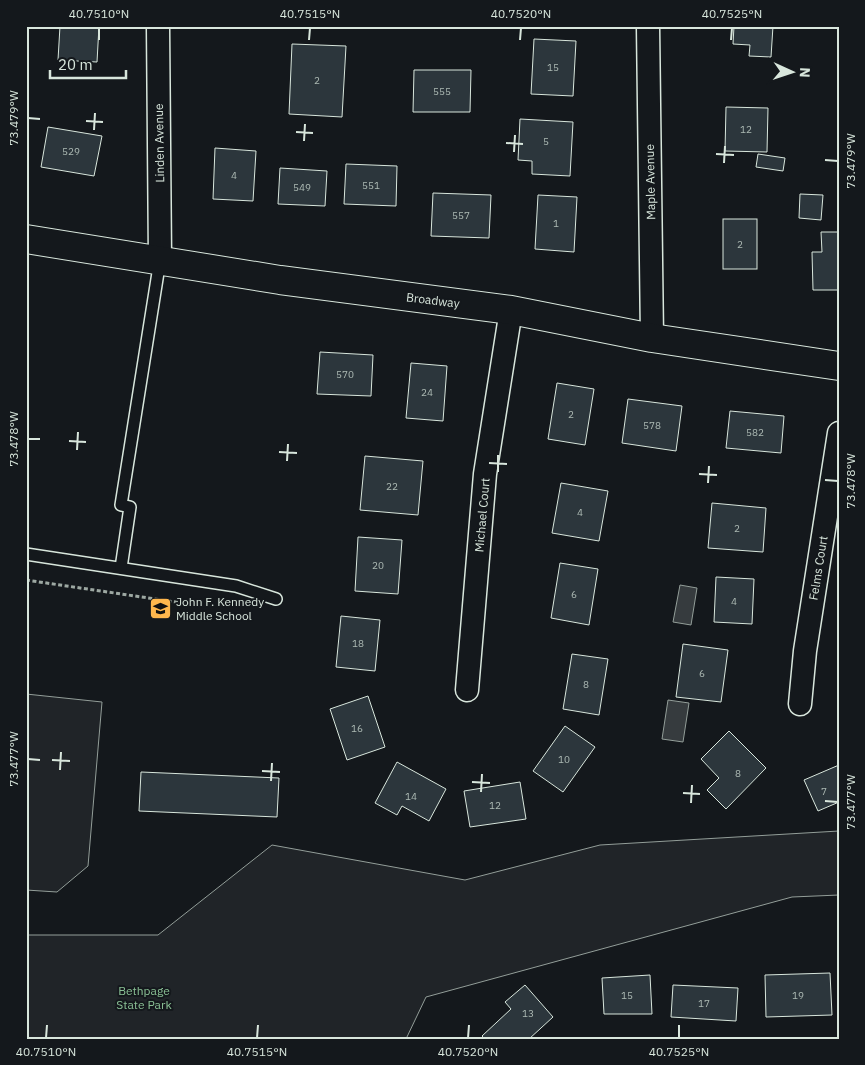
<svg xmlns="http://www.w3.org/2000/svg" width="865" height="1065" font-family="'IBM Plex Sans',sans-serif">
	<rect width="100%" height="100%" fill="#14181c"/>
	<!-- green -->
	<g fill="#202428" stroke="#939e99">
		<polygon points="26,694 102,702 88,866 57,892 26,890"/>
		<polygon points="839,831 839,895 792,897 426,997 406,1039 26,1039 26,935 158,935 272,845 465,880 600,845"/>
	</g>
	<!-- water -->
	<g fill="#363b3e" stroke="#939e99">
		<polygon points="680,585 697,588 691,625 673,622"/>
		<polygon points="668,700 689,703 683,742 662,739"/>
	</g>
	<!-- building -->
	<g fill="#2c363c" stroke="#d8e6dc">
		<polygon points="60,26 99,26 97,62 58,60"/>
		<polygon points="734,26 773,26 771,57 749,56 750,45 733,44"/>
		<polygon points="534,39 576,41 573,96 531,94"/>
		<polygon points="292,44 346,46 342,117 289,114"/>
		<polygon points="414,70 471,70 470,112 413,112"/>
		<polygon points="726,107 768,108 767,152 725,151"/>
		<polygon points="520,119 573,122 570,176 532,174 532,161 518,160"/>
		<polygon points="48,127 102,136 94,176 41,167"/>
		<polygon points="215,148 256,151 253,201 213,199"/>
		<polygon points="758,154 785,158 783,171 756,167"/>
		<polygon points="346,164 397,166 396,206 344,204"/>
		<polygon points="280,168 327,171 325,206 278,204"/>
		<polygon points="433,193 491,195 489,238 431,236"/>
		<polygon points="800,194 823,195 821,220 799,218"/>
		<polygon points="538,195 577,197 574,252 535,249"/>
		<rect x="723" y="219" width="34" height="50"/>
		<polygon points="821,232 839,232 839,290 813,290 812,252 822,252"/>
		<polygon points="320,352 373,355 371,396 317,394"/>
		<polygon points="411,363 447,366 443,421 406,418"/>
		<polygon points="557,383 594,389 585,445 548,439"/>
		<polygon points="628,399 682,406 676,451 622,443"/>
		<polygon points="730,411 784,416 781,453 726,448"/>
		<polygon points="365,456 423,461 418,515 360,510"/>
		<polygon points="561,483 608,491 599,541 552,533"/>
		<polygon points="712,503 766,508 763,552 708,548"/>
		<polygon points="358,537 402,540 398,594 355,591"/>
		<polygon points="560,563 598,569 589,625 551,618"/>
		<polygon points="716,577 754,579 752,624 714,622"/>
		<polygon points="341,616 380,620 375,671 336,667"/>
		<polygon points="683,644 728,650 721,702 676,697"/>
		<polygon points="572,654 608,659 599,715 563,709"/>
		<polygon points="368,696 385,747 347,760 330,709"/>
		<polygon points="565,726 595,747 563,792 533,771"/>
		<polygon points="729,731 766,768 726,809 707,790 719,778 701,759"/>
		<polygon points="397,762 446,789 429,821 402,806 397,815 375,803"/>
		<polygon points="839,765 839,802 818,811 804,780"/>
		<polygon points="141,772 279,778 277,817 139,811"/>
		<polygon points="520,782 526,819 470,827 464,791"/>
		<polygon points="830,973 832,1015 766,1017 765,975"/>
		<polygon points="650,975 652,1014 604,1014 602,978"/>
		<polygon points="525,985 553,1017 529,1039 485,1039 482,1036 511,1009 505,1002"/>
		<polygon points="673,985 738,988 736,1021 671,1017"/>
	</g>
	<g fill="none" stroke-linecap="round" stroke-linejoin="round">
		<defs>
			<g id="service">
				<polyline points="26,554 236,586 276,599"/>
				<polyline points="121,568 130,507 121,505 160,260"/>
			</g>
			<g id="minor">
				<polyline points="158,26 160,260"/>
				<polyline points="648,26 652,338"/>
				<polyline points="467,690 485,474 511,310"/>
				<polyline points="800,704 805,651 839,433"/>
			</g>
			<polyline id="secondary" points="26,239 280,280 511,310 652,338 839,366"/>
		</defs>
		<!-- service casing -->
		<use href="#service" stroke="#d8e6dc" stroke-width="14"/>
		<!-- minor casing -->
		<use href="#minor" stroke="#d8e6dc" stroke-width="25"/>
		<!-- secondary casing -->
		<use href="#secondary" stroke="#d8e6dc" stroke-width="30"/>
		<!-- path -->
		<polyline stroke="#9da8a2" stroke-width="3" stroke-dasharray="4 2.5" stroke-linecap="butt" points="26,580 196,605"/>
		<!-- service -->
		<use href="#service" stroke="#14181c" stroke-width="11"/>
		<!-- minor -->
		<use href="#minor" stroke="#14181c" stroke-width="22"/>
		<!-- secondary -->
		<use href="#secondary" stroke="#14181c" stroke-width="28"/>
	</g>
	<!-- ticks -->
	<path fill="none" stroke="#d8e6dc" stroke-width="2" d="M99,40V28M309,40L310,28M520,40L521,28M731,40L732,28M28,118L40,119M86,121L103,122M94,130L95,113M296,132L313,133M304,141L305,124M506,143L523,144M514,152L515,135M716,154L734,155M825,160L838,161M724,163L725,146M28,439H40M69,441L86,442M77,450L78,432M279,452L297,453M287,461L288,444M489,463L507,464M498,472V455M699,474L717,475M825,480L838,481M708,483L709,466M28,759L40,760M52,760L70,761M60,770L61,752M262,771L280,772M271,781L272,763M472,782L490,783M481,792L482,774M683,793L700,794M825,801L838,802M691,803L692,785M46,1038L47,1025M257,1038L258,1025M468,1038L469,1025M679,1038V1025"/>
	<!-- icons -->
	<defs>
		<symbol id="school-square" viewBox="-11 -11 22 22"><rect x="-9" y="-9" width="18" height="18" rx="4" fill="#ffb74d" stroke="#14181c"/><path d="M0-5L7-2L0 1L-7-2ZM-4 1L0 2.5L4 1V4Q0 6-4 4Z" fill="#111"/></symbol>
	</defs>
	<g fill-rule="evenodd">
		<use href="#school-square" x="148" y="596" width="25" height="25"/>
	</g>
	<g text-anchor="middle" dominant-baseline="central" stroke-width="4" stroke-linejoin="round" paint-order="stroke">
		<!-- number labels -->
		<g font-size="10" fill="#adbab4">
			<text x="553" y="67">15</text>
			<text x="317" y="80">2</text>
			<text x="442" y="91">555</text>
			<text x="746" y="129">12</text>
			<text x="546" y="141">5</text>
			<text x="71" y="151">529</text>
			<text x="234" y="175">4</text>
			<text x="371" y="185">551</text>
			<text x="302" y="187">549</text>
			<text x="461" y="215">557</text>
			<text x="556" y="223">1</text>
			<text x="740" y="244">2</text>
			<text x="345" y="374">570</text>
			<text x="427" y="392">24</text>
			<text x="571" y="414">2</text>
			<text x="652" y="425">578</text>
			<text x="755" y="432">582</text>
			<text x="392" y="486">22</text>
			<text x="580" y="512">4</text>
			<text x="737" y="528">2</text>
			<text x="378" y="565">20</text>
			<text x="574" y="594">6</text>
			<text x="734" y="601">4</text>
			<text x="358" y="643">18</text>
			<text x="702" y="673">6</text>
			<text x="586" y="684">8</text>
			<text x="357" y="728">16</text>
			<text x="564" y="759">10</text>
			<text x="738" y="773">8</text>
			<text x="824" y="791">7</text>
			<text x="411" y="796">14</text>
			<text x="495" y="805">12</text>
			<text x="627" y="995">15</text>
			<text x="798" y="995">19</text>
			<text x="704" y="1003">17</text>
			<text x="528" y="1013">13</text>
		</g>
		<!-- street labels -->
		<g font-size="12" fill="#d8e6dc" stroke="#14181c">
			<text transform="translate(159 143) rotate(-91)">Linden Avenue</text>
			<text transform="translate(650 182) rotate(-91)">Maple Avenue</text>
			<text transform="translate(433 300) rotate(7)">Broadway</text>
			<text transform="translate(482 515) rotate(-85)">Michael Court</text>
			<text transform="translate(818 568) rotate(-81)">Felms Court</text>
		</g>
		<!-- poi labels -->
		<g font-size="12" fill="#d8e6dc" stroke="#14181c" text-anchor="start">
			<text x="176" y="601">John F. Kennedy<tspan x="176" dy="14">Middle School</tspan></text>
		</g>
		<!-- park labels -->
		<g font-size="12" fill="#8ac095" stroke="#14181c">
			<text x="144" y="990">Bethpage<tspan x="144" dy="14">State Park</tspan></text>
		</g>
	</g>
	<!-- border -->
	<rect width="865" height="1065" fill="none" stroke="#14181c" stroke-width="55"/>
	<!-- north arrow -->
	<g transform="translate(792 72) rotate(93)" stroke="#14181c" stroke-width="4" paint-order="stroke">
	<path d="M0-4L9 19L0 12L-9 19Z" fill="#d8e6dc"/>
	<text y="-8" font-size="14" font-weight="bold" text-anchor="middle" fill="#d8e6dc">N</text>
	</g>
	<!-- scale -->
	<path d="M50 70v8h76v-8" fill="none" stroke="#d8e6dc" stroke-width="2.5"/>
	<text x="58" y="70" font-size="15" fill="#d8e6dc" stroke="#14181c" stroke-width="4" paint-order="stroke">20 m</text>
	<rect x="28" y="28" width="810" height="1010" fill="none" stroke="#d8e6dc" stroke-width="2"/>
	<g font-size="12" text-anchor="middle" fill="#d8e6dc">
		<text x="99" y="18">40.7510°N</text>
		<text x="310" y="18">40.7515°N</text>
		<text x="521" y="18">40.7520°N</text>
		<text x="732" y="18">40.7525°N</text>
		<text transform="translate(14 118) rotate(-90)" y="4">73.479°W</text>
		<text transform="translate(851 161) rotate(-90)" y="4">73.479°W</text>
		<text transform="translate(14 439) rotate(-90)" y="4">73.478°W</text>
		<text transform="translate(851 481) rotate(-90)" y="4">73.478°W</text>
		<text transform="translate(14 759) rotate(-90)" y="4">73.477°W</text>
		<text transform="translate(851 802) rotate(-90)" y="4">73.477°W</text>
		<text x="46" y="1056">40.7510°N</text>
		<text x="257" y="1056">40.7515°N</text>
		<text x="468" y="1056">40.7520°N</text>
		<text x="679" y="1056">40.7525°N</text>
	</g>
</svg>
